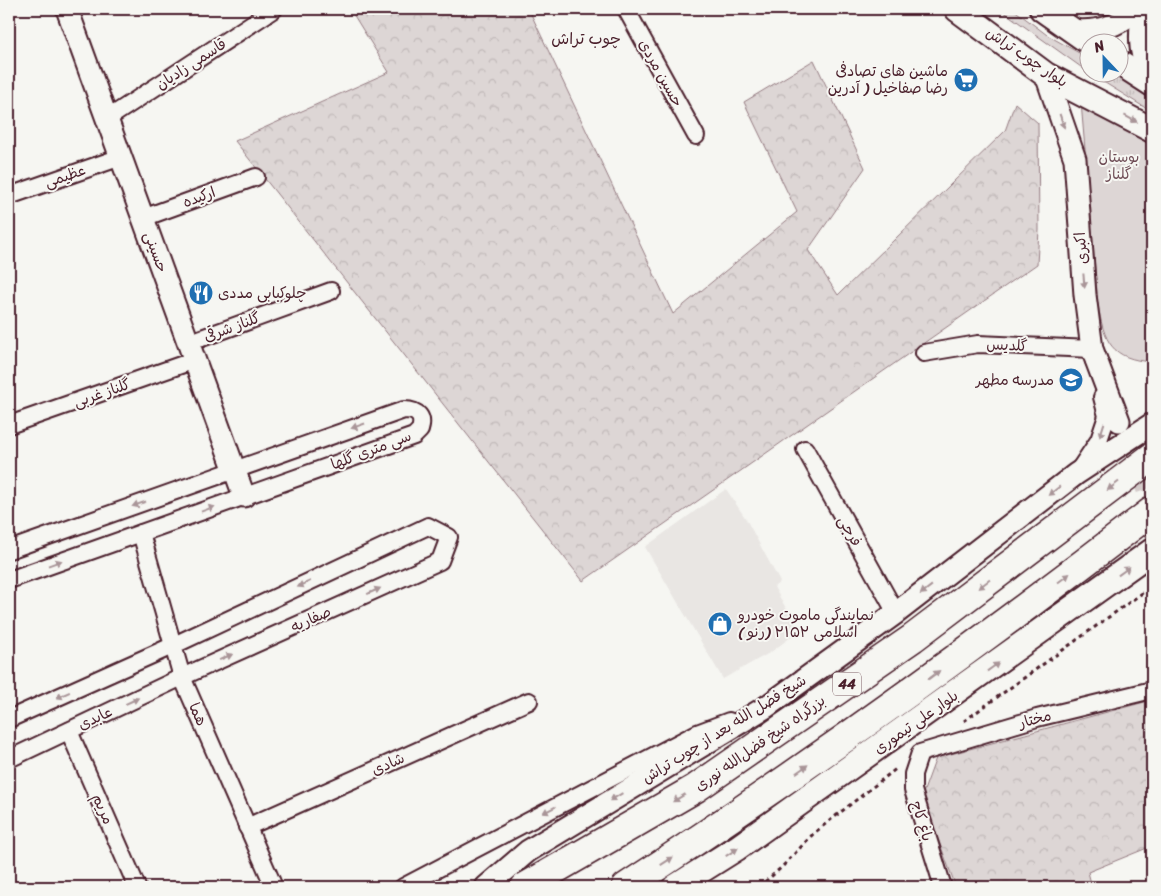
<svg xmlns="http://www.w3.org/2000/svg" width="1161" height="896" font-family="Sriracha,'Playpen Sans Arabic',sans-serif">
	<defs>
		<pattern id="grass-tufts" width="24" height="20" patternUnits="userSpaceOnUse" patternTransform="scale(1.25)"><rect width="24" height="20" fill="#ddd6d5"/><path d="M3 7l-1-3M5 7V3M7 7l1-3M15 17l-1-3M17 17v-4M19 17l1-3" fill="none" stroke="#bfb7b7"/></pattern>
		<pattern id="forest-crowns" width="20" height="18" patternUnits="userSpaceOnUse" patternTransform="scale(1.25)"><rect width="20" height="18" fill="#ddd6d5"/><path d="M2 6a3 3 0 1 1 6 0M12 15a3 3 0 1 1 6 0" fill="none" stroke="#bfb7b7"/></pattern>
	</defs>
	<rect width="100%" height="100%" fill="#f6f6f2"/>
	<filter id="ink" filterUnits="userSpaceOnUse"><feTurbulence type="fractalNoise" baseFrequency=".02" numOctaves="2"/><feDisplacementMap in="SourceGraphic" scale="10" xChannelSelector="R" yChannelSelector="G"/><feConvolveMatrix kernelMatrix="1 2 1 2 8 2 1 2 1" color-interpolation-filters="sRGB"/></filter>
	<g filter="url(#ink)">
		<!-- built -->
		<polygon fill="#e9e6e3" points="726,489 746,519 780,582 774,587 799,631 771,652 723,679 645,547"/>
		<!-- grass -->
		<g fill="url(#grass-tufts)" stroke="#947a80">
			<polygon points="1000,9 1013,9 1047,35 1088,58 1088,72"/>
			<polygon points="1089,73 1113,73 1152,95 1152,112"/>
		</g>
		<!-- forest -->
		<g fill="url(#forest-crowns)" stroke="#947a80">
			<polygon points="350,9 541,9 531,14 673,314 797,212 744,102 814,60 865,168 808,250 838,295 1005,131 1015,103 1038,123 1039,230 1037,264 583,581 235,141 389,72"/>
			<polygon points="1152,700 1152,846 1088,872 1092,887 956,887 922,796 936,758"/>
		</g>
		<!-- park -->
		<path fill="#ddd6d5" stroke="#947a80" d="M1081,102L1152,146V362C1111,359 1104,342 1098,304Z"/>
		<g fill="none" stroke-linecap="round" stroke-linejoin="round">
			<!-- minor-tunnel -->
			<polyline stroke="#d4cbca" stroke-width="16" stroke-dasharray="16 8" stroke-linecap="butt" points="1123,430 1152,512"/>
			<defs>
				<g id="minor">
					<polyline points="626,9 696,136"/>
					<polyline points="107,119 274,9"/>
					<polyline points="9,196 121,157"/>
					<polyline points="143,218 256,177"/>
					<polyline points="188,343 331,291"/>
					<polyline points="924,353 978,344 1092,349 1094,361"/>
					<polyline points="9,425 195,360"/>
					<polyline points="805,449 896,613"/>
					<polyline points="1079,470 1099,440 1107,416 1102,397"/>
					<polyline points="141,533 182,677 274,887"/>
					<path d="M9,550L404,410C418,410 424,417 420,430L414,436L9,580"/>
					<polyline points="9,719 172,646 428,526 449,537 440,561 182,677 9,759"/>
					<polyline points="69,731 137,887"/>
					<polyline points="247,827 529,701"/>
					<polyline points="403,887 697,733 729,721"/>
					<polyline points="943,887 913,790 913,774 920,753 1037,718 1152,690"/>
				</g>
				<g id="tertiary">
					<polyline points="67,9 244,496"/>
					<path d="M1144,9C1139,30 1137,55 1152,74"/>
					<path d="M1070,30C1098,33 1116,27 1138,9"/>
					<polyline points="1046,75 1075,159 1085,295 1092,349 1119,421"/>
					<polyline points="486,887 528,851 766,707 896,613 1076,474 1152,424"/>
				</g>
				<g id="secondary">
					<polyline points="957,9 1046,75 1152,130"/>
					<polyline points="1042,9 1089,42"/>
					<polyline points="1118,62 1152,84"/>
					<polyline points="675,887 737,848 1152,551"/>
				</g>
				<g id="trunk">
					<polyline points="525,887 696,788 913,638 1152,457"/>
					<path d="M626,887C807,769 981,643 1152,511"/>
				</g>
			</defs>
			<!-- minor casing -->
			<use href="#minor" stroke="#4a1f2b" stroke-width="20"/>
			<!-- tertiary casing -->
			<use href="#tertiary" stroke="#4a1f2b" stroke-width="25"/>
			<!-- secondary casing -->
			<use href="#secondary" stroke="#4a1f2b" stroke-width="28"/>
			<!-- trunk casing -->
			<use href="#trunk" stroke="#4a1f2b" stroke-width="31"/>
			<!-- path -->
			<g stroke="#4a1f2b" stroke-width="3" stroke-dasharray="4 4" stroke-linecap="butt">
				<polyline points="964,721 1152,586"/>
				<polyline points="759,887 782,867 814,833 897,768"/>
			</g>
			<!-- minor -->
			<use href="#minor" stroke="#f6f6f2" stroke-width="16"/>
			<!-- tertiary -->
			<use href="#tertiary" stroke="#f6f6f2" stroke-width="21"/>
			<!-- secondary -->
			<use href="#secondary" stroke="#f6f6f2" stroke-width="24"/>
			<!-- trunk -->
			<use href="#trunk" stroke="#f6f6f2" stroke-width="28"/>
		</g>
		<!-- one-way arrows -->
		<defs><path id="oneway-solid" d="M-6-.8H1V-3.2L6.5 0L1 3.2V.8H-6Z" transform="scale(1.25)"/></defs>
		<g fill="#a99598">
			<use href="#oneway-solid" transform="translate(1131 119) rotate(28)"/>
			<use href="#oneway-solid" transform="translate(1062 121) rotate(71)"/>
			<use href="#oneway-solid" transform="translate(1084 281) rotate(85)"/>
			<use href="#oneway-solid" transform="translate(358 426) rotate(161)"/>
			<use href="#oneway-solid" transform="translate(1102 430) rotate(108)"/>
			<use href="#oneway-solid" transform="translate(1113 486) rotate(143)"/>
			<use href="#oneway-solid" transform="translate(1054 491) rotate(142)"/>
			<use href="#oneway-solid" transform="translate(139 504) rotate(161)"/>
			<use href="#oneway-solid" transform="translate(208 509) rotate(-20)"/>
			<use href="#oneway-solid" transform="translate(55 563) rotate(-20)"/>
			<use href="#oneway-solid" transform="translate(1124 571) rotate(-36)"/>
			<use href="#oneway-solid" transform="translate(1064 578) rotate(-37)"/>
			<use href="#oneway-solid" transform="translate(304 584) rotate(155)"/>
			<use href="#oneway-solid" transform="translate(984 584) rotate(143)"/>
			<use href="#oneway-solid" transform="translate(926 590) rotate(142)"/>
			<use href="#oneway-solid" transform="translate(374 591) rotate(-24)"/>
			<use href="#oneway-solid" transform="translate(226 657) rotate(-24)"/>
			<use href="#oneway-solid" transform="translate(993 667) rotate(-36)"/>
			<use href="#oneway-solid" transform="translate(934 675) rotate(-37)"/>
			<use href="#oneway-solid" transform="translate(63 695) rotate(156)"/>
			<use href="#oneway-solid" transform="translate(132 701) rotate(-25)"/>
			<use href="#oneway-solid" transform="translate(802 769) rotate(-35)"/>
			<use href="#oneway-solid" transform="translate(616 797) rotate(149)"/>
			<use href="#oneway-solid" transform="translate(679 798) rotate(149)"/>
			<use href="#oneway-solid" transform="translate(549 810) rotate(153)"/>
			<use href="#oneway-solid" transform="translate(732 852) rotate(-33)"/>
			<use href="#oneway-solid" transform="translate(667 861) rotate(-33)"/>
		</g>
	</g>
	<!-- icons -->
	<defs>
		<symbol id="supermarket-disc" viewBox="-11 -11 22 22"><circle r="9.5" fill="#1f6fb2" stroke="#f6f6f2"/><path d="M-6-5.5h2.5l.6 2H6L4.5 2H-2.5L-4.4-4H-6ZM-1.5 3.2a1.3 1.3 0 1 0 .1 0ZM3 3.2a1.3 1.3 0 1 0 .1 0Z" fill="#fff"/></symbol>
		<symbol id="restaurant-disc" viewBox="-11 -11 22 22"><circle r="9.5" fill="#1f6fb2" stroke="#f6f6f2"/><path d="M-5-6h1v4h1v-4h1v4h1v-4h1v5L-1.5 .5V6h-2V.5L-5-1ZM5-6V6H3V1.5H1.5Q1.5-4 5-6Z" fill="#fff"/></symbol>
		<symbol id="school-disc" viewBox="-11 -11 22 22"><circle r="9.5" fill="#1f6fb2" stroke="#f6f6f2"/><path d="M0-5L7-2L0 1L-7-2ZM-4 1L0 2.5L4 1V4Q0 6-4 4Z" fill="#fff"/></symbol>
		<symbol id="shop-disc" viewBox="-11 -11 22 22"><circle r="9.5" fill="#1f6fb2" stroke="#f6f6f2"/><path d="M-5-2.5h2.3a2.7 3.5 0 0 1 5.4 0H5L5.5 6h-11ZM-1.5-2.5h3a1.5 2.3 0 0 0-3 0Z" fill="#fff"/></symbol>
	</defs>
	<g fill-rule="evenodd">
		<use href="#supermarket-disc" x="952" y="66" width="28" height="28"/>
		<use href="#restaurant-disc" x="187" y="279" width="28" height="28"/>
		<use href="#school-disc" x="1057" y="366" width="28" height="28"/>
		<use href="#shop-disc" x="706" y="610" width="28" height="28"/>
	</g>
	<g text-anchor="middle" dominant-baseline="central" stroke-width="4" stroke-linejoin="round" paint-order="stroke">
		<!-- shield labels -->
		<rect fill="#f6f6f2" stroke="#7e6067" stroke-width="1" x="833" y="672.5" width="28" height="23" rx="4"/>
		<g font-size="14" font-weight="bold" fill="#4a1f2b">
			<text x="847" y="684">44</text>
		</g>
		<!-- street labels -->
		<g font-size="15" fill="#4a1f2b" stroke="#f6f6f2">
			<text transform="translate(1027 57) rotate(34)">بلوار چوب‌ تراش</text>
			<text transform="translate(191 64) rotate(-33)">قاسمی زادیان</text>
			<text transform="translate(661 73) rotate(61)">حسین مردی</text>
			<text transform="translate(65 176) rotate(-19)">عظیمی</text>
			<text transform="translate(199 197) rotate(-20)">ارکیده</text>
			<text transform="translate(1081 248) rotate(-95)">اکبری</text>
			<text transform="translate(156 252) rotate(70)">حسینی</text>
			<text transform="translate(232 327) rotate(-20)">گلناز شرقی</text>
			<text transform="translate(1007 345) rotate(3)">گلدیس</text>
			<text transform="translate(102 393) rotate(-19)">گلناز غربی</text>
			<text transform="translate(371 450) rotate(-21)">سی متری گلها</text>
			<text transform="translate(850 531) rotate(61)">فرجی</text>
			<text transform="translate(311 619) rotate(-24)">صفاریه</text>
			<text transform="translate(198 714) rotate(66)">هما</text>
			<text transform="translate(95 718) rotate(-25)">عابدی</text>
			<text transform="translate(1035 719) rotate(-15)">مختار</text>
			<text transform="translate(916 722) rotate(-35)">بلوار علی تیموری</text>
			<text transform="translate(724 729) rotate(-32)">شیخ فضل الله بعد از چوب تراش</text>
			<text transform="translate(760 743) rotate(-35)">بزرگراه شیخ فضل‌الله نوری</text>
			<text transform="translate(388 764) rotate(-24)">شادی</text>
			<text transform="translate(103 809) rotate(66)">مریم</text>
			<text transform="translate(922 821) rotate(73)">باغ کاج</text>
		</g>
		<!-- poi labels -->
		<g font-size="15" fill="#4a1f2b" stroke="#f6f6f2" text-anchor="end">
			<text x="948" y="71">ماشین های تصادفی<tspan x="948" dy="17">رضا صفاخیل ( آدرین</tspan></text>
			<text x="218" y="293" text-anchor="start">چلوکبابی مددی</text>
			<text x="1054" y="380">مدرسه مطهر</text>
			<text x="738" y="615" text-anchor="start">نمایندگی ماموت خودرو<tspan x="738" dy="17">( رنو) اسلامی ۲۱۵۲</tspan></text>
		</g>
		<!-- park labels -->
		<g font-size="15" fill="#6f4d56" stroke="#f6f6f2">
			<text x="1119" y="157">بوستان<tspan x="1119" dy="17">گلناز</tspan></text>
		</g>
		<!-- neighbourhood labels -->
		<g font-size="16" fill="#4a1f2b" stroke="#f6f6f2">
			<text x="586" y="38">چوب تراش</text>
		</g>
	</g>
	<!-- margin -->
	<rect width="1161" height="896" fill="none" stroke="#f6f6f2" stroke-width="30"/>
	<rect x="15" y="15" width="1131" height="866" fill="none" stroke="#4a1f2b" stroke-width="2" filter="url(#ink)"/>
	<!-- north arrow -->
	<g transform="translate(1104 58) rotate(338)"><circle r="24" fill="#f6f6f2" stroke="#b1a0a2"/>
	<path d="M0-4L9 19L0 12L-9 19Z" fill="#1f6fb2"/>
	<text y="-8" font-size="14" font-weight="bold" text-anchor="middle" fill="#4a1f2b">N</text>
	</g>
</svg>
